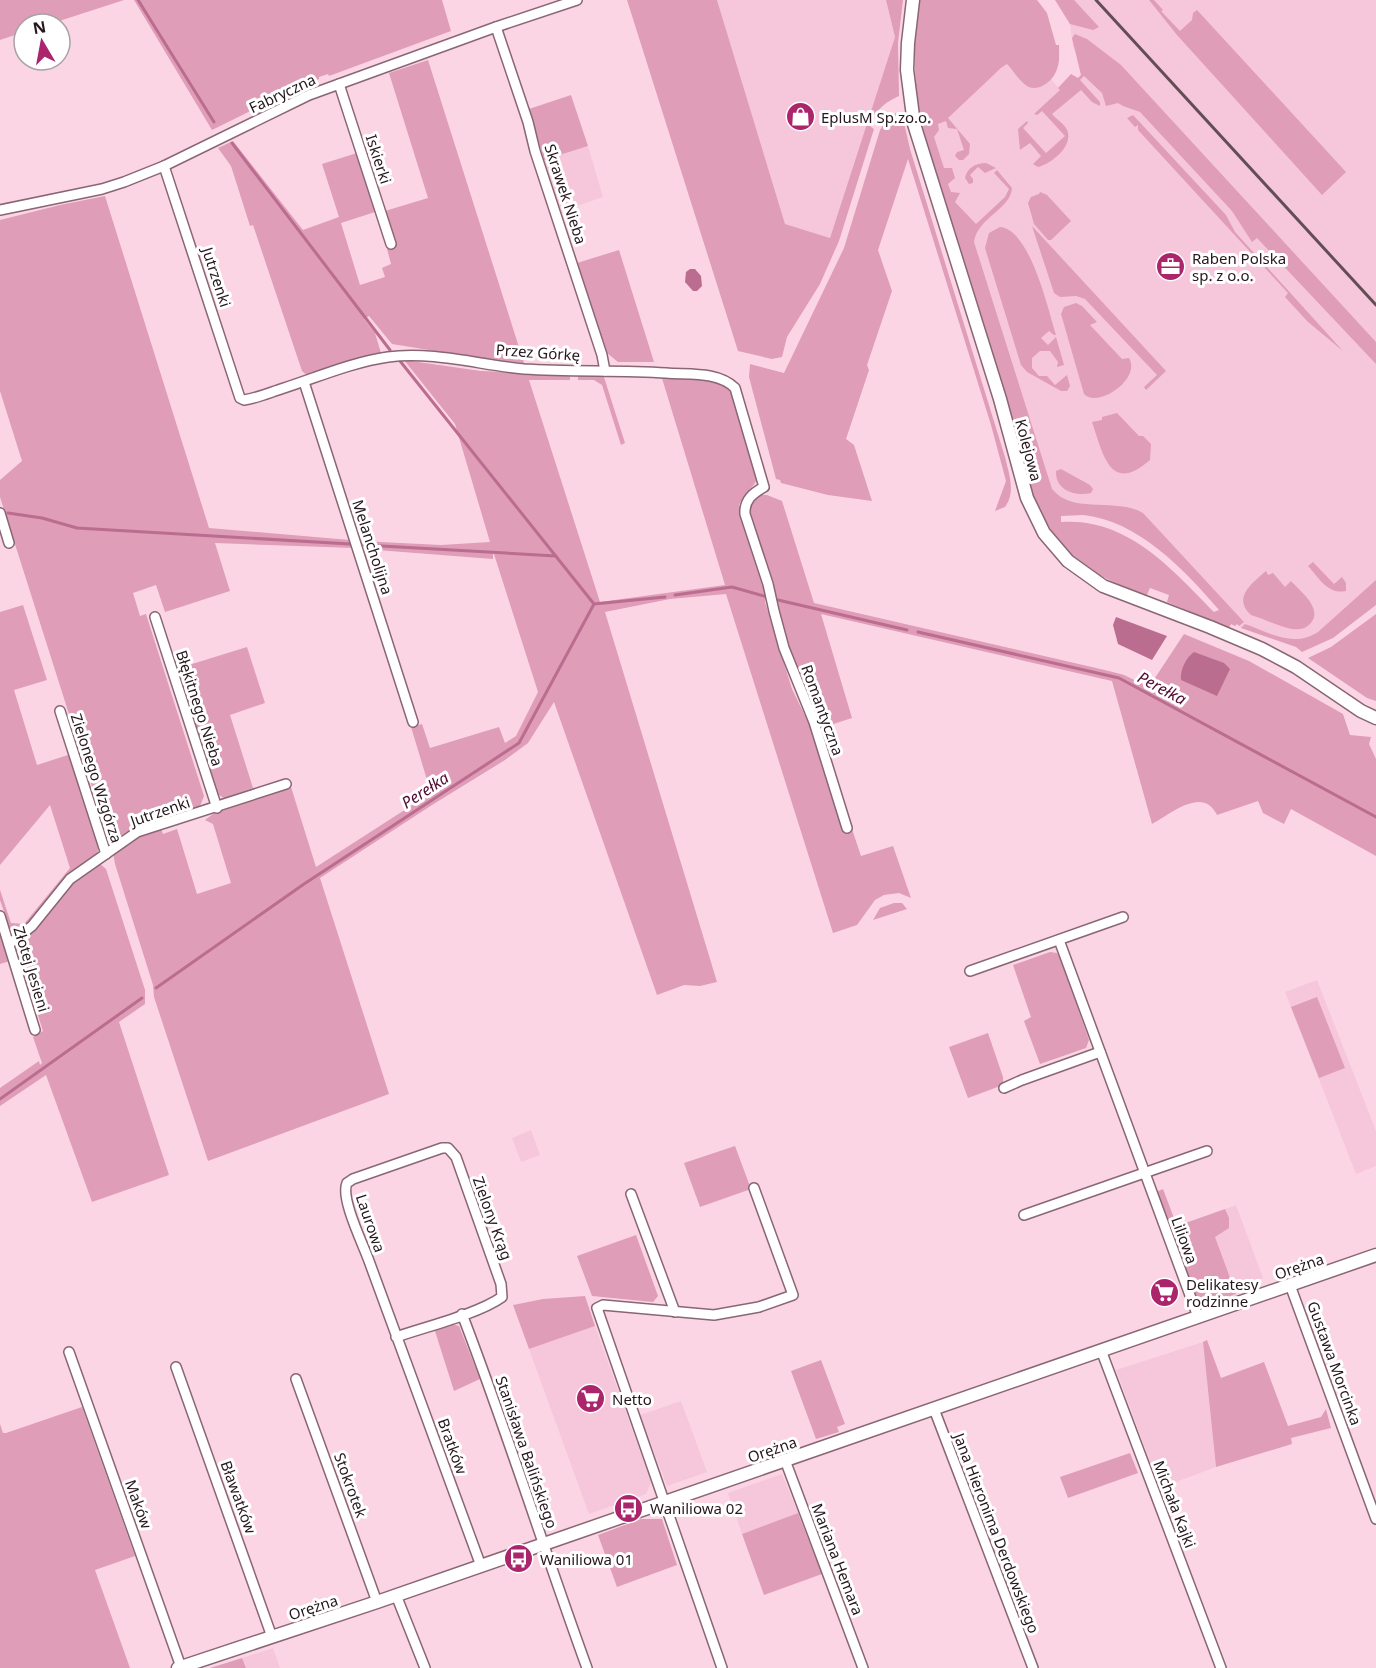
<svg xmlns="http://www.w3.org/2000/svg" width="1376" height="1668" font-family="'Noto Sans',sans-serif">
	<rect width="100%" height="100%" fill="#fcd5e4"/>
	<!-- built -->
	<g fill="#f6c7da">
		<polygon points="717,0 886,0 895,37 830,238 785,224"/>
		<polygon points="1055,0 1376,0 1376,584 1318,637 1297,647 1240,627 1142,520 1050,505 930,127 1008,63 1046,74 1064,94 1087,73 1073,47 1070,24"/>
		<polygon points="588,146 603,197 560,212 544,160"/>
		<polygon points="1317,980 1376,1131 1376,1166 1356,1174 1285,992"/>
		<polygon points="531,1130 540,1155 521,1162 512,1138"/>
		<polygon points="1236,1205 1263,1278 1233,1288 1207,1216"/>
		<polygon points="595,1326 651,1482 646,1494 589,1514 529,1349"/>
		<polygon points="1203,1342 1216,1467 1160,1488 1116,1370"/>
		<polygon points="681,1401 707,1472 667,1486 640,1415"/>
		<polygon points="782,1474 798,1513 742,1534 728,1493"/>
		<polygon points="273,1648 280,1668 246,1668 242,1658"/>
	</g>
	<!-- green -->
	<g fill="#df9db8" fill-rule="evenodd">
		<polygon points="0,0 124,0 50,24 24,24 24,32 0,40"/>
		<polygon points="134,0 442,0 451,31 329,76 328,74 319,77 319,79 282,96 281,94 272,98 273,100 212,130"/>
		<path d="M627,0H717L785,224L830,238L895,37L886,0H903L898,43L899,96C884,103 875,110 871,127L874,129L839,241L820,284L787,337L782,357L772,359L738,351Z"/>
		<path d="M918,0H1037L1047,13L1056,45H1059C1059,53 1060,62 1057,69C1054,80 1039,93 1027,86C1019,81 1013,70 1007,64L1001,68L948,118L970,144L969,154L963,160H959L955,156L957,152L964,150L957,129L948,128L946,121L938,124L939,130L934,137L944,168H952L955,178L948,184L951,192L960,193L955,202L976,224L1005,197L1009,189L994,173L997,170L1012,188C1011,209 977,218 974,242L1052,489C1073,515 1116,497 1143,513L1244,622L1239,626L1237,624L1235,626L1231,624L1229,628L1167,602L1169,595L1150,588L1147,595C1084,574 1052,549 1030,485L924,142C914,94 912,49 918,0ZM1083,515C1137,520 1185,570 1219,610L1214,612C1172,569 1127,517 1061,522V516Z"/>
		<polygon points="1055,0 1074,0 1099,27 1093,30 1070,24"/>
		<polygon points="1149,0 1154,0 1163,10 1161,11 1180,31 1192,20 1193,13 1197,10 1346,172 1322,195 1177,35"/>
		<path d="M1075,34L1087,39L1121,65L1376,342V364L1257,238L1252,242L1232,211L1140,112L1123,106L1118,103L1106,106L1102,93L1084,76L1080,80L1100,102V106L1092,102L1081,90L1052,114C1056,119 1063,123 1066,128C1076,145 1051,164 1038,167L1033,164L1041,156L1030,143L1020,150L1018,129L1027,121L1028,123L1023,128L1046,153L1065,136L1042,111L1037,115L1034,114L1060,90L1058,88L1071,74L1078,78L1081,75L1072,38Z"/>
		<polygon points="428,60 524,363 478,358 392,344 369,316 364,319 375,333 381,353 308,376 302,371 253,225 250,226 231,166 218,148 233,141 303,230 339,217 322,164 357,153 375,212 341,223 360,285 385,277 382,268 391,264 387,249 396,246 385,211 428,198 389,73"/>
		<polygon points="571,95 588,146 544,160 529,109"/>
		<path d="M896,113L902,114L910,149L1005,457C1009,474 1016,492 1005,507L995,511L1006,481L991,425L908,159L878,250L892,291L867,365L869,370L846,439L854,445L872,501L828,495L781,483L780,480L776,479L749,377L750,364L784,373L844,248L880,130L887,119Z"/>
		<polygon points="1133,115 1226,215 1235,232 1343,351 1308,322 1285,297 1288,293 1138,130 1138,125 1135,127 1127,118"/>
		<path d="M986,163L996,168L985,173L978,167L970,175L973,179V183L969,184L965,178C967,168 976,163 986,163Z"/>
		<polygon points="1040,192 1047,195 1071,221 1051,240 1048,240 1034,224 1028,203 1031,197 1039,194"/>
		<polygon points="105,196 209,528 350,540 354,548 215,543 230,591 165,612 156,585 133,593 140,616 146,614 204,796 200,806 137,825 114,840 109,840 0,497 0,480 22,461 0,391 0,220 60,205"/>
		<polygon points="1032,226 1166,371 1146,390 1144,387 1157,375 1085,299 1076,296 1060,297 1054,293"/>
		<path d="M1000,227C1030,229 1048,309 1056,335H1054L1049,331L1041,338L1048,345L1056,337L1064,365L1057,367L1058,362L1050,351H1040L1032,358V368L1039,376H1047L1055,385L1067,375L1070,386L1067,391H1061L1027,372L1021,365L985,248L989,233Z"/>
		<polygon points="619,250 654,362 618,362 607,353 577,263"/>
		<path d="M1076,303L1082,306L1097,322L1090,325L1122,359L1129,358C1142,379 1097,409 1084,394L1061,314L1064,307Z"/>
		<path d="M404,360L481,371L570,374V380H529L600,602L725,585L661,375C678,377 716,376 729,388C742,400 753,459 758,478C753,488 744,494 739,505L767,591L765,602L792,689L811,728L845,831L852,829L861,856L893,846L911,898L899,893L884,895L875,900L857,925L833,933L726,594L670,599L605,612L717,982L700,986L684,985L657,995L554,702L528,743L505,760L432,805L320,878L389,1094L208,1161L154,997L153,985L115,864L113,852L141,834L161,828L163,834L177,829L197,894L231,883L213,824L205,820L213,814L291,787L316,867L431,793L411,727L422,724L430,748L499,727L505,743L516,736L538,692L493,551V559L364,549L361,541L441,545L490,542L455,424Z"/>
		<polygon points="578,373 603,374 625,443 621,445 602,385 594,380 578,380"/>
		<path d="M1117,413L1139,436H1143L1151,444L1150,460C1110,495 1103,454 1092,422L1102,420V417Z"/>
		<path d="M1061,469L1090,485L1093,489L1091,493C1075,497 1055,490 1056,471Z"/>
		<path d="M756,495H767L782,501L814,603L1109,671L1124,675L1149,687L1184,634L1249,661L1343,714L1350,735L1371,737L1369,744L1376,759V856L1291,809L1284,824L1263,813L1258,801L1217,815C1203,786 1172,813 1152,824L1112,681L821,614L852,718L821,728L780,623L774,592L748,504Z"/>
		<path d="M1313,562L1334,584L1342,577L1346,583V591C1328,595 1319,578 1308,566Z"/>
		<path d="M1266,571L1268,575L1273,573L1285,587L1291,581C1301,592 1324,609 1310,624C1305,629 1299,630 1292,629C1278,626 1264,619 1251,615C1232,598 1252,583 1266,571Z"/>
		<path d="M1376,580V605L1333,638L1302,652L1296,647L1241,628L1245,624C1270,633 1293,648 1318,632Z"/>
		<polygon points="23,605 47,680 14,690 37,765 71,754 100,843 97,854 71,872 27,927 18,932 11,932 0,900 0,890 11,923 24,924 70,868 50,805 0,865 0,612"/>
		<polygon points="1376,614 1376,701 1367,698 1308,658 1331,647"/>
		<polygon points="247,647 265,703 230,715 253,788 224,798 217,794 176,669"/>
		<polygon points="98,862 106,869 145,990 145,1004 119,1022 169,1175 92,1202 46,1075 0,1106 0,1088 39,1061 40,1065 42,1063 33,1037 43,1031 20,959 19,947 73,880"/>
		<polygon points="894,903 902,903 907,909 873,920 880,908"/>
		<polygon points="0,934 10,961 0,964"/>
		<polygon points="1050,952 1057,953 1061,960 1089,1040 1086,1048 1040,1064 1024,1021 1031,1017 1013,965"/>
		<polygon points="1317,997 1345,1068 1319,1078 1291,1007"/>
		<polygon points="988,1033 1003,1077 1003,1085 968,1098 949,1047"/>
		<polygon points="735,1146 751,1189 700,1207 684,1163"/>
		<polygon points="1163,1189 1177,1226 1225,1209 1229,1218 1229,1228 1215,1237 1236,1294 1200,1307 1156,1192"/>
		<polygon points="636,1235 658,1296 653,1302 592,1296 577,1256"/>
		<polygon points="585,1296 595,1326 529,1349 513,1305 543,1299"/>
		<polygon points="447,1323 459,1326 480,1379 454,1391 434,1328"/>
		<polygon points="1207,1340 1221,1378 1264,1362 1288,1426 1321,1417 1326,1409 1331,1428 1291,1438 1292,1444 1216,1467 1203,1342"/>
		<polygon points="821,1360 845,1424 837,1427 839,1432 816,1439 791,1371"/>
		<polygon points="82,1407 135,1556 95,1570 130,1668 0,1668 0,1424 3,1433 6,1433"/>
		<polygon points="1130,1453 1138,1473 1068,1498 1060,1477"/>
		<polygon points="798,1513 822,1574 764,1595 742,1534"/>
		<polygon points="641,1519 662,1519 677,1565 617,1587 598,1535"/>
		<polygon points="242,1658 246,1668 210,1668"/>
	</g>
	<!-- water -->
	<g fill="#bb6d8f">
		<polygon points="690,269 695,269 701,276 702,286 697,291 693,291 685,282 686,272"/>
		<polygon points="1116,617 1167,636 1152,660 1118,644 1113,625"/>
		<path d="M1194,652L1224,663L1230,669L1217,696L1181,680C1180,669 1186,658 1194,652Z"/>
	</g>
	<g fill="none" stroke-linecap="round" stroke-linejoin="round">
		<!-- stream -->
		<g stroke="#bb6d8f" stroke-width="3">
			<polyline points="138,0 214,122"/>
			<polyline points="232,143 390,350"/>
			<polyline points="400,361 594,604"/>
			<polyline points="8,513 42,518 77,528 350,544"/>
			<polyline points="364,545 556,556"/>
			<polyline points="675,595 732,587 764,596"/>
			<polyline points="778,600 907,630"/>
			<polyline points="918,632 1119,678 1376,817"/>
			<polyline points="156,988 304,884 519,743 594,604 665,597"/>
			<polyline points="0,1099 142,998"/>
		</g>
		<defs>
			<g id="street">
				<polyline points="496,27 528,122 535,151 602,355 605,371"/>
				<polyline points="339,84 391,244"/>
				<path d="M164,166L240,398L244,400C258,398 271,392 284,388C318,377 353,362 388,357C433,351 480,365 524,369C572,372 619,370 666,373C688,375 718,371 735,388L764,487C753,493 744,500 745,514L768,584L774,611L784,648L814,722L847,828"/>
				<polyline points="0,210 102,189 124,182 164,166 309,95 496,27 577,0"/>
				<polyline points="304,382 413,722"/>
				<polyline points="0,513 9,543"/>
				<polyline points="155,617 217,808"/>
				<polyline points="60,711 106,854"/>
				<polyline points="0,916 35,1030"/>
				<polyline points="1059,940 1198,1317"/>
				<polyline points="9,944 32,926 70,879 137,832 286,784"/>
				<polyline points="970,971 1123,917"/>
				<polyline points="1004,1088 1022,1080 1100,1052"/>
				<polyline points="631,1194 675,1312"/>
				<polyline points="1024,1215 1207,1151"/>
				<polyline points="1290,1285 1376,1519"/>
				<path d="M462,1314C507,1431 544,1550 587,1668"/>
				<path d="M396,1337C425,1327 478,1314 502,1297L501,1284L456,1157L448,1148H442L353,1179L347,1183C340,1198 363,1244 369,1261C406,1363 444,1464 481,1566"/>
				<polyline points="1101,1350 1221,1668"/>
				<polyline points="69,1352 181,1667"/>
				<polyline points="176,1367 272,1637"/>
				<polyline points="296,1379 377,1602"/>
				<polyline points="934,1409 1033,1668"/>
				<polyline points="785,1460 863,1668"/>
				<polyline points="396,1595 425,1668"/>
				<polyline points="722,1668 597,1308 603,1305 714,1315 759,1307 793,1295 754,1188"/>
			</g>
			<g id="secondary">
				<polyline points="913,0 908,43 907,70 914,124 1000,399 1027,498 1044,533 1068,561 1103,586 1210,627 1262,649 1296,667 1361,711 1376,718"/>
				<polyline points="178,1668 377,1602 1376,1255"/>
			</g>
		</defs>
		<!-- street casing -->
		<use href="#street" stroke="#896674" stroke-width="12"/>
		<!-- secondary casing -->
		<use href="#secondary" stroke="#896674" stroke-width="15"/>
		<!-- street -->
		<use href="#street" stroke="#fff" stroke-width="9"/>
		<!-- secondary -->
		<use href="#secondary" stroke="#fff" stroke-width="12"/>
		<!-- rail -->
		<polyline stroke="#634e56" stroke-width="3" points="1096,0 1376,305"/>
	</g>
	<!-- icons -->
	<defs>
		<symbol id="shop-disc" viewBox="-11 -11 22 22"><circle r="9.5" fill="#ab256d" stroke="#fff"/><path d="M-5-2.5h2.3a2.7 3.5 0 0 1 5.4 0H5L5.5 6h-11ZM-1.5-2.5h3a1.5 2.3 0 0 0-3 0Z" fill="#fff"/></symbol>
		<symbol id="office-disc" viewBox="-11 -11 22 22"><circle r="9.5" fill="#ab256d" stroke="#fff"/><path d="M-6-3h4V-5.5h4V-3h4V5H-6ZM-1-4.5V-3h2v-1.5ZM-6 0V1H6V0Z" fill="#fff"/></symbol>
		<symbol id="supermarket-disc" viewBox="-11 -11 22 22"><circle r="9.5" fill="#ab256d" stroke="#fff"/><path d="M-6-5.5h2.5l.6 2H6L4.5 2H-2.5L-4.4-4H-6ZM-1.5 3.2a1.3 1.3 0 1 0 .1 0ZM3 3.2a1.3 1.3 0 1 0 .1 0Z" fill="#fff"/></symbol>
		<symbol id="bus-disc" viewBox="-11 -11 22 22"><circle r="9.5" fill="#ab256d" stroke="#fff"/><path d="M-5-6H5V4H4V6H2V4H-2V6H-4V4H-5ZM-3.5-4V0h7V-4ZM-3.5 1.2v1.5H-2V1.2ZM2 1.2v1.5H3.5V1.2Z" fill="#fff"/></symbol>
	</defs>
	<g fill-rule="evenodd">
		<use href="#shop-disc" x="784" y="100" width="33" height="33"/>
		<use href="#office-disc" x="1154" y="250" width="33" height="33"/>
		<use href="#supermarket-disc" x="1148" y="1276" width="33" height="33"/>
		<use href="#supermarket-disc" x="574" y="1382" width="33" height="33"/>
		<use href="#bus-disc" x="612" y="1492" width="33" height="33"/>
		<use href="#bus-disc" x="502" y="1542" width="33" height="33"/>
	</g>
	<g text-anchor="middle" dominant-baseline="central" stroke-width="6" stroke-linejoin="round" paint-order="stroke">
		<!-- street labels -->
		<g font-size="15" fill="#25171d" stroke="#fff">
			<text transform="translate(282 93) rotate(-25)">Fabryczna</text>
			<text transform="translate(379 159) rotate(72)">Iskierki</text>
			<text transform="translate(566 194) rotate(72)">Skrawek Nieba</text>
			<text transform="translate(217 277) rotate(72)">Jutrzenki</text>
			<text transform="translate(538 352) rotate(4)">Przez Górkę</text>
			<text transform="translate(1029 450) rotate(75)">Kolejowa</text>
			<text transform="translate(373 547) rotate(72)">Melancholijna</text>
			<text transform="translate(200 708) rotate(72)">Błękitnego Nieba</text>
			<text transform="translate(823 710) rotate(70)">Romantyczna</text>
			<text transform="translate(97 778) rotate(72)">Zielonego Wzgórza</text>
			<text transform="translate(160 811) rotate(-19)">Jutrzenki</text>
			<text transform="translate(32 969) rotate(73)">Złotej Jesieni</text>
			<text transform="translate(493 1218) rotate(70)">Zielony Krąg</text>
			<text transform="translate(371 1223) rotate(71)">Laurowa</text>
			<text transform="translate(1185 1240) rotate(70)">Liliowa</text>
			<text transform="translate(1299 1266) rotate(-19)">Orężna</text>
			<text transform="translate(1335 1363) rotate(70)">Gustawa Morcinka</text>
			<text transform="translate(453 1446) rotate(70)">Bratków</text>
			<text transform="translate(772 1449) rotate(-19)">Orężna</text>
			<text transform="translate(527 1452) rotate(71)">Stanisława Balińskiego</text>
			<text transform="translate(351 1485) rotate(70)">Stokrotek</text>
			<text transform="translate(239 1497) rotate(70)">Bławatków</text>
			<text transform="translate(139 1504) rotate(70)">Maków</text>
			<text transform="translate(1175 1504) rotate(69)">Michała Kajki</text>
			<text transform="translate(997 1533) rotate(69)">Jana Hieronima Derdowskiego</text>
			<text transform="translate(838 1559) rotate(69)">Mariana Hemara</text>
			<text transform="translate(313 1607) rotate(-18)">Orężna</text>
		</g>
		<!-- poi labels -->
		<g font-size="15" fill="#25171d" stroke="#fff" text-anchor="start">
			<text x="821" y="117">EplusM Sp.zo.o.</text>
			<text x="1192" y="258">Raben Polska<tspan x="1192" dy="17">sp. z o.o.</tspan></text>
			<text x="1186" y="1284">Delikatesy<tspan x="1186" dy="17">rodzinne</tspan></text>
			<text x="612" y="1399">Netto</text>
			<text x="650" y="1508">Waniliowa 02</text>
			<text x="540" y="1559">Waniliowa 01</text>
		</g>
		<!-- water labels -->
		<g font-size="16" font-style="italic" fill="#510931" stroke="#fff">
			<text transform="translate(1162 688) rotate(28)">Perełka</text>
			<text transform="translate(425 790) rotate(-33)">Perełka</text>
		</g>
	</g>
	<!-- north arrow -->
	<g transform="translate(42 42) rotate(350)"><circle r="28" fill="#ffffff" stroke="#a8a2a5" stroke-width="1.5"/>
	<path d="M0-4.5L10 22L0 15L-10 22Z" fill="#ab256d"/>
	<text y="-9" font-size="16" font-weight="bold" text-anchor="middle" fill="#25171d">N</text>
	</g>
</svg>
